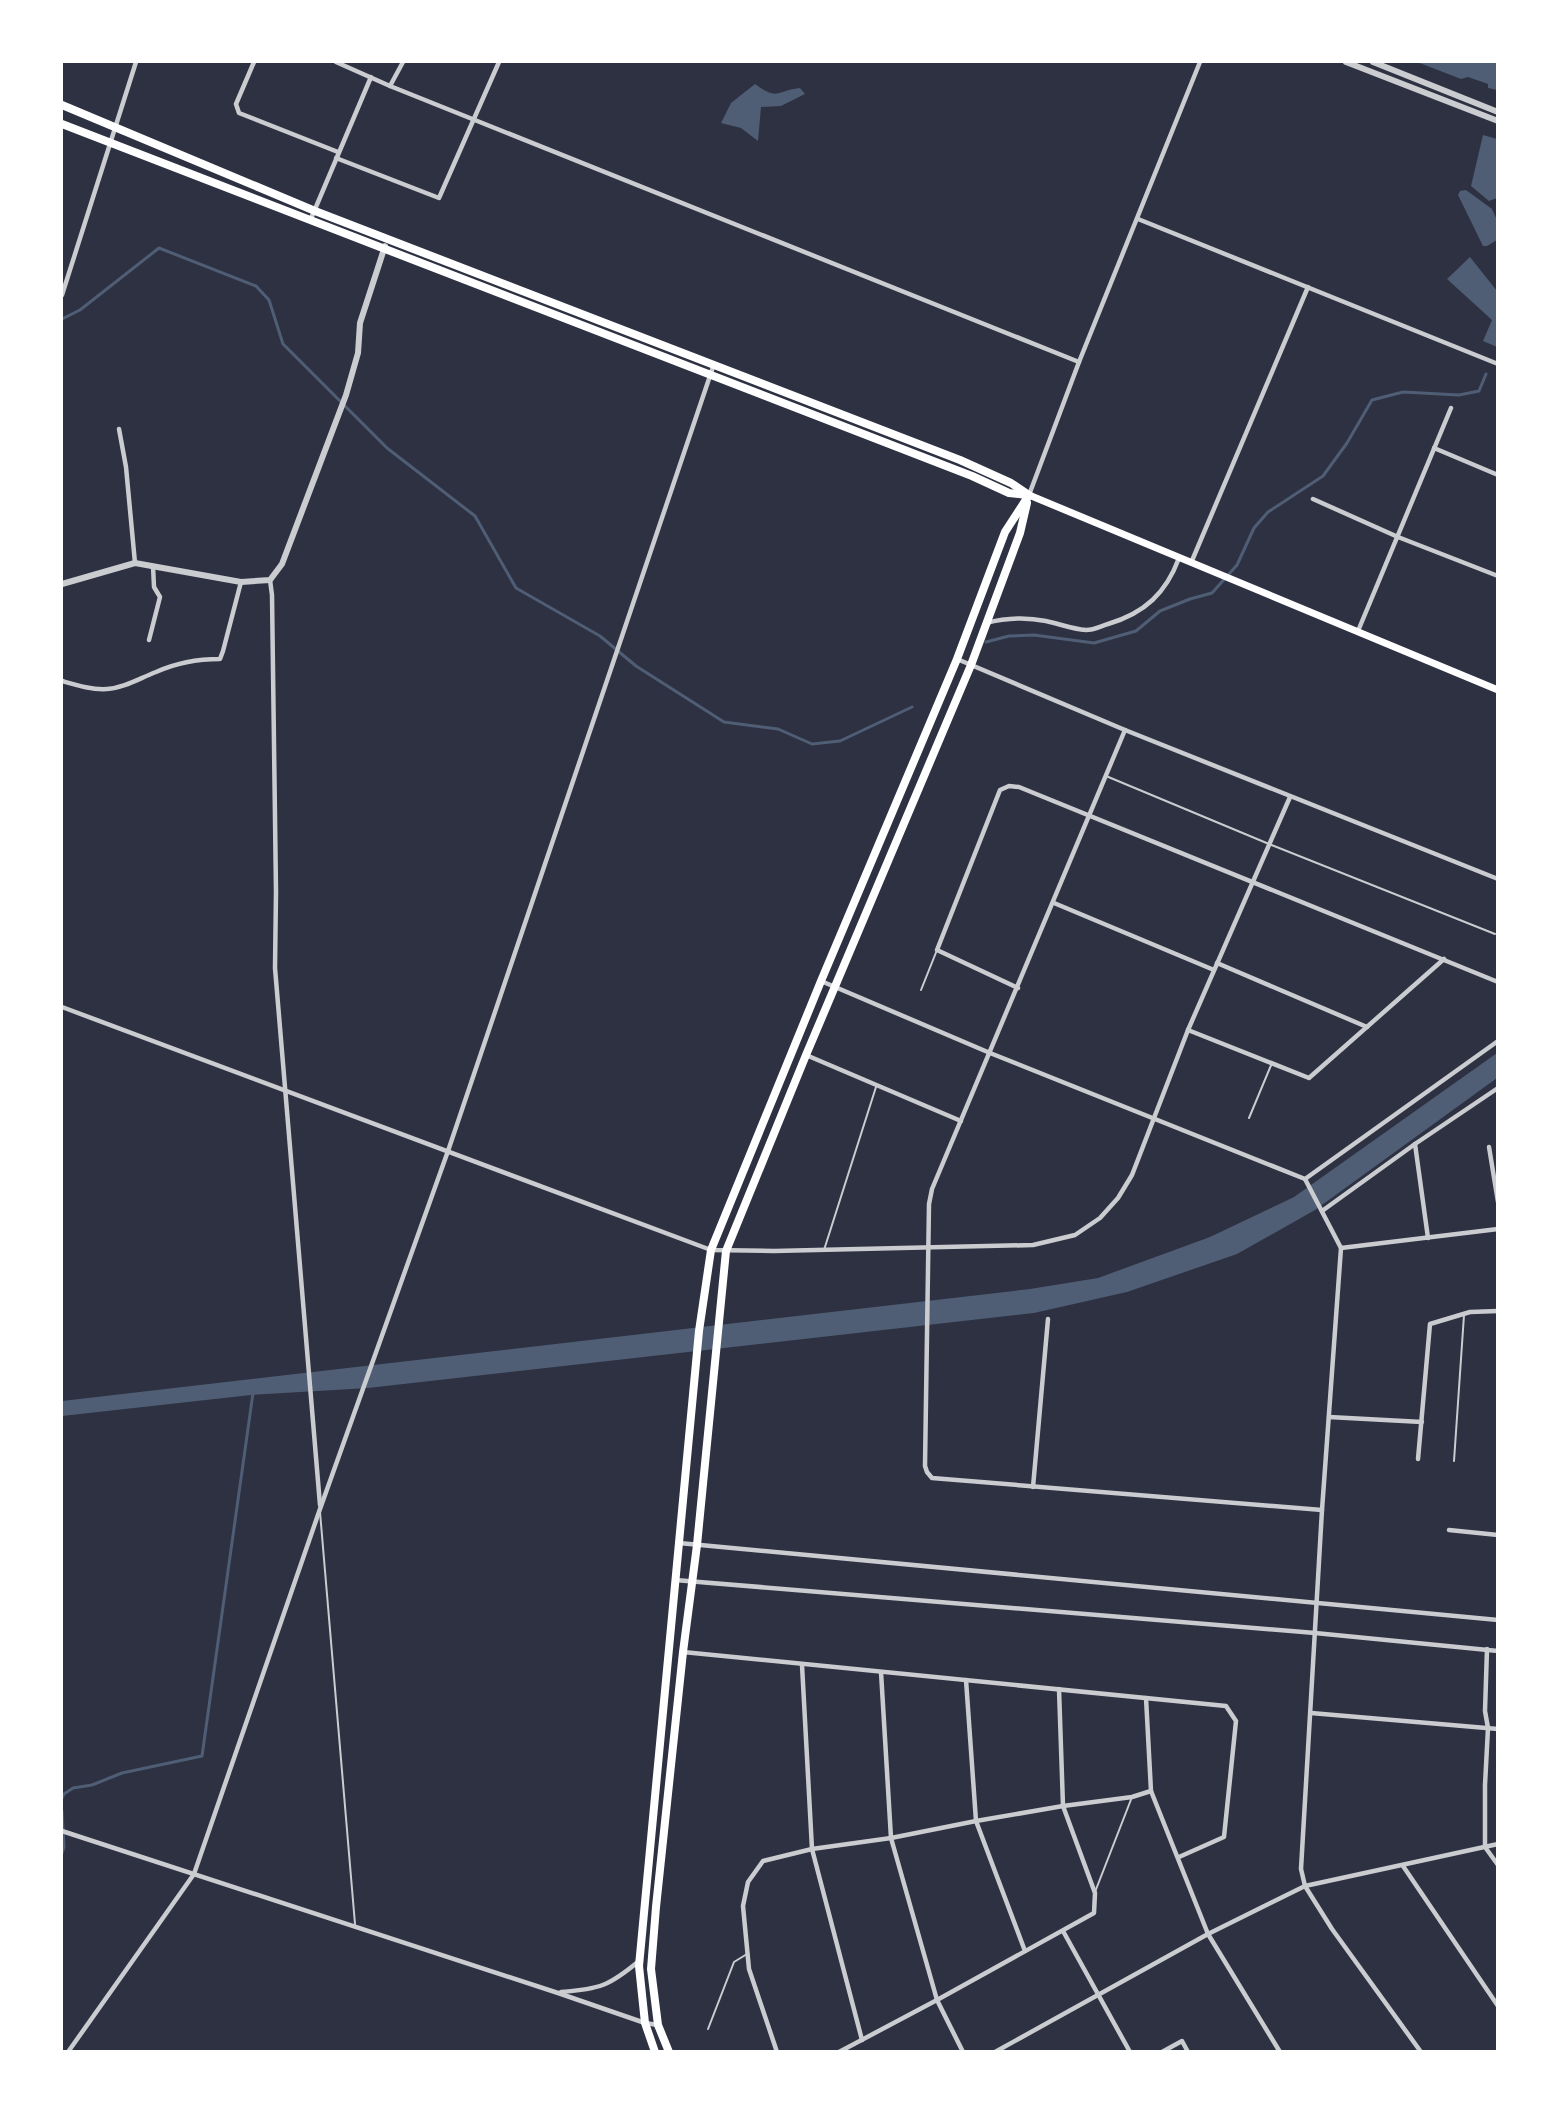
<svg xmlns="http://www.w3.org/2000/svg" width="1559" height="2113" font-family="'Varela Round',sans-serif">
	<rect width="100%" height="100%" fill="#2d3142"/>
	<!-- water -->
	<g fill="#4f5d75">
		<polygon points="1417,62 1497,62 1497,90 1488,88 1488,84 1468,77 1461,79"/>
		<path d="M755,84C778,101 775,91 800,88L805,94L781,106L761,107L758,141L741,128L721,123L731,103Z"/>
		<polygon points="1483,135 1497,139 1497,198 1489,201 1471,186"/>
		<polygon points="1466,190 1492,209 1497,220 1497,240 1487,246 1483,246 1458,195 1460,191"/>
		<polygon points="1470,257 1497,291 1497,347 1483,341 1492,320 1447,279"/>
		<polygon points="1497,1053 1497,1078 1315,1210 1237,1254 1127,1292 1034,1313 368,1388 251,1395 62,1416 62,1401 1030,1289 1098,1278 1210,1237 1294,1197"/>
	</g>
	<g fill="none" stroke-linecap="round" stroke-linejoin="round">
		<!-- stream -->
		<g stroke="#4f5d75" stroke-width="3">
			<polyline points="62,319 80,310 159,248 256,286 269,300 283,344 387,448 475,516 516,588 600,636 636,666 724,722 778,729 812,744 840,741 912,707"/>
			<polyline points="986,642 1009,636 1034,635 1094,643 1136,631 1160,611 1190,599 1212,593 1237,565 1254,528 1268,512 1323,476 1347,443 1372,400 1403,392 1459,395 1479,391 1486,374"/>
			<polyline points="62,1798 64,1794 73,1788 92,1785 122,1773 202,1756 253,1393"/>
			<polyline points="62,1811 64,1847 62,1853"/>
		</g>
		<!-- service -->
		<g stroke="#caccd0" stroke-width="2">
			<polyline points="1106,776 1269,844 1495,934"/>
			<polyline points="921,990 937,950"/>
			<polyline points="1249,1118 1272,1063"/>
			<polyline points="824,1250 876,1087"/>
			<polyline points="1454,1461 1464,1315"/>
			<polyline points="320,1512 355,1924"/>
			<polyline points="1095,1892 1132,1797"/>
			<polyline points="708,2029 734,1962 747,1954"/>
		</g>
		<!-- minor -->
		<g stroke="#caccd0" stroke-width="4.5">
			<polyline points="254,62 236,104 239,113 338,152"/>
			<polyline points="336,62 390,86 1079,362"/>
			<polyline points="390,86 403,62"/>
			<polyline points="336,158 439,198 499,62"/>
			<polyline points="1138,219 1498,364"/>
			<polyline points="310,221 371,77"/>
			<polyline points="62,295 136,62"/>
			<polyline points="119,429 126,467 135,563"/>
			<polyline points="1434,448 1498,475"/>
			<polyline points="1029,495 1079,362 1200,62"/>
			<polyline points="1313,499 1398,537 1498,576"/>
			<polyline points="1191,563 1308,287"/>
			<polyline points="270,580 272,595 276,892 275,968 320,1505"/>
			<path d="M986,623C1005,618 1026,617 1046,621C1060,624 1072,629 1086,630C1094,630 1101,626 1108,624C1145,613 1166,593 1179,558"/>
			<polyline points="1358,631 1451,408"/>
			<polyline points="149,640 160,597 154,587 153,566"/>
			<polyline points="957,659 1125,730 1498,879"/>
			<path d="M62,681C76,685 92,690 107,689C124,688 140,678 156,672C176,663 197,659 220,659L223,651L241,582"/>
			<polyline points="1125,730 932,1189 929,1204 925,1466 927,1472 932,1478 1322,1510"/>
			<polyline points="1054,903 1214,970"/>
			<polyline points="1217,963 1367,1027"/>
			<polyline points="821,981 990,1053 1305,1179 1341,1248 1322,1510 1301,1869 1305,1886 1332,1929 1421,2052"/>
			<polyline points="1018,988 937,950 1000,790 1009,786 1019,787 1498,982"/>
			<polyline points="62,1007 711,1250 774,1251 1033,1245 1075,1235 1100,1218 1118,1198 1132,1175 1188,1030 1290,797"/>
			<polyline points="1188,1030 1309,1078 1444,959"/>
			<polyline points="806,1055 961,1121"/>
			<polyline points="1415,1144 1428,1238"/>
			<polyline points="1489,1147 1498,1202"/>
			<polyline points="1305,1179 1498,1041"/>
			<polyline points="1322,1211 1415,1144 1498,1088"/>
			<polyline points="1341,1248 1498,1229"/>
			<polyline points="1329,1417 1422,1422"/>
			<polyline points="1418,1459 1430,1324 1470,1312 1498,1311"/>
			<polyline points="1033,1487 1048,1319"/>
			<polyline points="1449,1530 1498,1535"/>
			<polyline points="679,1543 1498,1620"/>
			<polyline points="675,1580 1315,1633 1498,1651"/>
			<polyline points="1487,1649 1485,1711 1488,1728 1485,1785 1485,1847 1498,1865"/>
			<polyline points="683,1652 1226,1706 1236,1721 1224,1837 1179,1857"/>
			<polyline points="802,1665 812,1849 862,2040"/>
			<polyline points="881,1672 891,1838 937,2000 963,2052"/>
			<polyline points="966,1680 976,1821 1025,1951"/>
			<polyline points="1146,1698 1151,1791 1208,1934 1280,2052"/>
			<polyline points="1311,1713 1498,1729"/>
			<polyline points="62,1831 558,1993 645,2023 658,2025"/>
			<polyline points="1403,1866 1498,2006"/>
			<polyline points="1063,1931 1130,2052"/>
			<path d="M561,1992C600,1989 609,1986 639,1961"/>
			<polyline points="68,2052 194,1874 320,1509 448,1151 714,364"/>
			<polyline points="777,2052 749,1969 743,1906 748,1882 763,1861 812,1849 891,1838 976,1821 1063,1806 1132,1797 1151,1791"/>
			<polyline points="839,2052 937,2000 1094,1913 1095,1893 1063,1806 1059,1689"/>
			<polyline points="995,2052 1208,1934 1305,1886 1498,1844"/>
			<polyline points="1162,2052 1182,2041 1188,2052"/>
		</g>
		<!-- tertiary -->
		<g stroke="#caccd0" stroke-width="6">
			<polyline points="1346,62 1498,121"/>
			<polyline points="1373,62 1498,112"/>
			<polyline points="62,584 135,563 241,582 270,580 282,564 346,395 358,353 360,323 385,246"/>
		</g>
		<!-- secondary -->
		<polyline stroke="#fff" stroke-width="7" points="1029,495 1498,690"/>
		<!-- primary -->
		<g stroke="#fff" stroke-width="8">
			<polyline points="62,105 315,211 960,460 1011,483 1029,495"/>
			<polyline points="62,124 972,476 1009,493 1027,495"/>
			<polyline points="655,2052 645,2023 639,1966 699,1331 711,1250 821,981 957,659 1005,532 1029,495"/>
			<polyline points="669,2052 658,2025 651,1969 656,1907 683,1652 697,1545 726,1251 806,1055 971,665 1020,533 1027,503"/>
		</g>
	</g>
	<!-- border -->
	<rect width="1559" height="2113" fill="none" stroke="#ffffff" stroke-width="126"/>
</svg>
